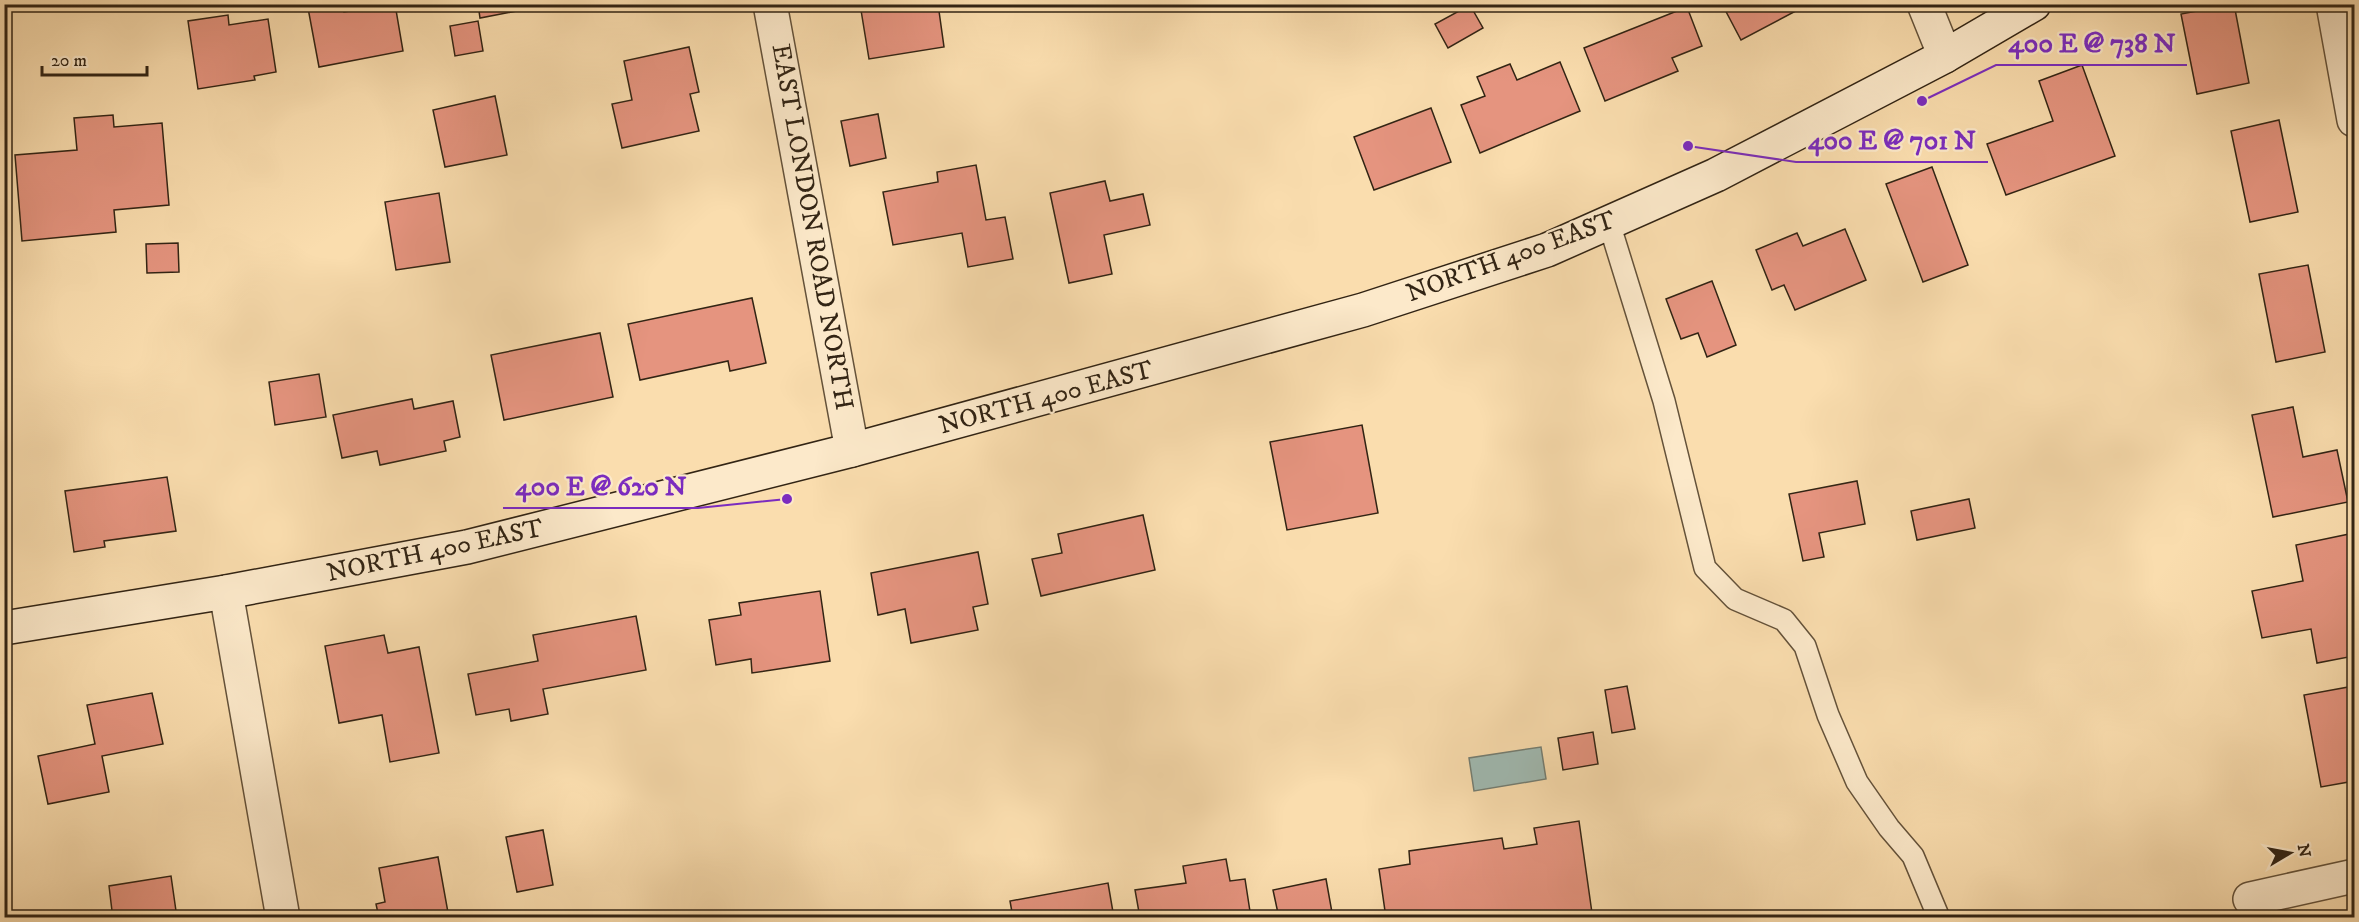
<svg xmlns="http://www.w3.org/2000/svg" width="2359" height="922" font-family="'IM FELL DW Pica',serif">
	<rect width="100%" height="100%" fill="#faddae"/>
	<filter id="stains"><feTurbulence type="fractalNoise" baseFrequency=".00333" numOctaves="4"/><feColorMatrix values="0 0 0 0 .2 0 0 0 0 .09 0 0 0 0 .02 0 0 0 .5 -.17"/></filter>
	<radialGradient id="worn" r=".72"><stop offset=".6" stop-color="#630" stop-opacity="0"/><stop offset="1" stop-color="#630" stop-opacity=".3"/></radialGradient>
	<!-- water -->
	<polygon fill="#a0bab2" stroke="#747e73" stroke-width="1.5" points="1541,747 1546,779 1474,791 1469,758"/>
	<!-- building -->
	<g fill="#e5947f" stroke="#322414" stroke-width="1.5">
		<polygon points="326,4 342,4 344,12 395,4 403,51 319,67 308,8"/>
		<polygon points="434,4 469,4 435,11"/>
		<polygon points="478,4 553,4 480,18"/>
		<polygon points="860,4 938,4 944,47 869,59"/>
		<polygon points="1722,4 1809,4 1741,40"/>
		<polygon points="2234,4 2249,83 2197,94 2181,14"/>
		<polygon points="1470,5 1483,28 1448,48 1435,24"/>
		<polygon points="1687,7 1702,46 1672,58 1678,71 1605,101 1584,48"/>
		<polygon points="228,15 229,25 268,19 276,72 254,76 255,80 198,89 188,21"/>
		<polygon points="478,21 483,51 455,56 450,26"/>
		<polygon points="689,47 699,92 690,94 699,131 622,148 612,104 632,100 624,61"/>
		<polygon points="1560,62 1580,111 1480,153 1461,105 1485,96 1477,77 1510,64 1517,80"/>
		<polygon points="2082,65 2115,156 2006,195 1987,144 2053,121 2039,81"/>
		<polygon points="495,96 507,155 445,167 433,110"/>
		<polygon points="1431,108 1451,162 1374,190 1354,137"/>
		<polygon points="878,114 886,158 850,166 841,121"/>
		<polygon points="113,115 114,127 162,123 169,205 114,210 116,232 22,241 15,155 77,150 74,118"/>
		<polygon points="2279,120 2298,212 2250,222 2231,131"/>
		<polygon points="976,165 986,220 1005,217 1013,259 968,267 962,233 893,245 883,192 938,182 937,172"/>
		<polygon points="1932,167 1968,265 1923,282 1886,184"/>
		<polygon points="1105,181 1110,201 1143,194 1150,225 1104,235 1112,274 1069,283 1050,193"/>
		<polygon points="439,193 450,262 396,270 385,202"/>
		<polygon points="1845,229 1866,280 1795,310 1784,285 1772,290 1756,250 1797,233 1803,246"/>
		<polygon points="178,243 179,272 147,273 146,244"/>
		<polygon points="2308,265 2325,352 2276,362 2259,274"/>
		<polygon points="1712,281 1736,345 1707,357 1698,333 1681,339 1666,299"/>
		<polygon points="752,298 766,363 730,371 728,361 640,380 628,324"/>
		<polygon points="600,333 613,397 504,420 491,355"/>
		<polygon points="319,374 326,417 275,425 269,382"/>
		<polygon points="412,399 414,409 453,401 460,437 444,441 446,451 380,465 377,451 342,458 333,415"/>
		<polygon points="2293,407 2303,457 2337,450 2348,502 2273,517 2252,415"/>
		<polygon points="1362,425 1378,513 1287,530 1270,442"/>
		<polygon points="167,477 176,531 104,541 105,547 74,552 65,491"/>
		<polygon points="1857,481 1865,524 1819,533 1824,557 1803,561 1789,494"/>
		<polygon points="1969,499 1975,528 1917,540 1911,511"/>
		<polygon points="1143,515 1155,570 1041,596 1032,559 1062,553 1058,534"/>
		<polygon points="2354,533 2354,619 2352,619 2354,656 2317,663 2311,629 2262,638 2252,591 2303,581 2296,545"/>
		<polygon points="978,552 988,604 973,607 978,630 911,643 905,609 878,615 871,573"/>
		<polygon points="820,591 830,661 752,673 751,659 716,665 709,620 741,615 739,603"/>
		<polygon points="636,616 646,670 543,689 548,714 511,721 509,709 476,715 468,674 538,661 533,635"/>
		<polygon points="384,635 388,653 419,647 439,753 390,762 382,715 339,723 325,646"/>
		<polygon points="1627,686 1635,729 1612,733 1605,690"/>
		<polygon points="2354,686 2354,781 2321,787 2304,695"/>
		<polygon points="152,693 163,744 102,756 109,792 48,804 38,756 95,744 87,705"/>
		<polygon points="1593,732 1598,764 1563,770 1558,738"/>
		<polygon points="1579,821 1592,913 1575,918 1465,918 1464,912 1450,914 1450,918 1386,918 1379,869 1410,864 1409,851 1502,838 1504,849 1537,844 1534,828"/>
		<polygon points="543,830 553,885 517,892 506,837"/>
		<polygon points="438,857 449,918 379,918 376,904 385,902 379,868"/>
		<polygon points="1226,859 1230,881 1245,879 1251,918 1140,918 1135,890 1186,883 1183,866"/>
		<polygon points="171,876 177,918 104,918 103,913 112,911 109,886"/>
		<polygon points="1326,879 1333,918 1279,918 1273,890"/>
		<polygon points="1108,883 1114,918 1013,918 1010,901"/>
		<polygon points="7,888 12,918 4,918"/>
	</g>
	<g fill="none" stroke-linecap="round" stroke-linejoin="round">
		<defs>
			<polyline id="lane" points="1609,223 1664,401 1705,568 1735,599 1784,620 1805,646 1828,715 1857,782 1889,828 1913,856 1939,918"/>
			<g id="street">
				<polyline points="770,4 852,450"/>
				<polyline points="1924,4 1945,56"/>
				<polyline points="2333,4 2354,120"/>
				<polyline points="226,592 283,918"/>
				<polyline points="2250,899 2354,876"/>
			</g>
			<polyline id="secondary" points="4,628 226,592 467,547 852,450 1363,310 1547,250 1716,175 1945,56 2034,4"/>
		</defs>
		<!-- lane casing -->
		<use href="#lane" stroke="#64523a" stroke-width="24"/>
		<!-- street casing -->
		<use href="#street" stroke="#64523a" stroke-width="36"/>
		<!-- secondary casing -->
		<use href="#secondary" stroke="#322414" stroke-width="36"/>
		<!-- lane -->
		<use href="#lane" stroke="#fce9ca" stroke-width="21"/>
		<!-- street -->
		<use href="#street" stroke="#fce9ca" stroke-width="33"/>
		<!-- secondary -->
		<use href="#secondary" stroke="#fce9ca" stroke-width="33"/>
	</g>
	<g text-anchor="middle" dominant-baseline="central" stroke-width="4.5" stroke-linejoin="round" paint-order="stroke">
		<!-- street labels -->
		<g font-size="26" fill="#322414" stroke="#fce9ca">
			<text transform="translate(812 227) rotate(80)">EAST LONDON ROAD NORTH</text>
			<text transform="translate(1511 257) rotate(-20)">NORTH 400 EAST</text>
			<text transform="translate(1046 398) rotate(-15)">NORTH 400 EAST</text>
			<text transform="translate(435 551) rotate(-12)">NORTH 400 EAST</text>
		</g>
	</g>
	<!-- callouts -->
	<path fill="none" stroke="#7b2cbf" stroke-width="2" d="M1922 101L1996 65H2187M1688 146L1796 162H1988M787 499L698 508H503"/>
	<g fill="#7b2cbf" stroke="#fce9ca" stroke-width="2">
		<circle cx="1922" cy="101" r="6"/>
		<circle cx="1688" cy="146" r="6"/>
		<circle cx="787" cy="499" r="6"/>
	</g>
	<g font-size="27" text-anchor="middle" font-weight="bold" fill="#7b2cbf" stroke="#fce9ca" stroke-width="4.5" stroke-linejoin="round" paint-order="stroke">
		<text x="2092" y="52">400 E @ 738 N</text>
		<text x="1892" y="149">400 E @ 701 N</text>
		<text x="601" y="495">400 E @ 620 N</text>
	</g>
	<!-- margin -->
	<rect width="2359" height="922" fill="none" stroke="#faddae" stroke-width="24"/>
	<rect x="6" y="6" width="2347" height="910" fill="none" stroke="#322414" stroke-width="3"/>
	<rect x="12" y="12" width="2335" height="898" fill="none" stroke="#322414" stroke-width="1.5"/>
	<!-- north arrow -->
	<g transform="translate(2290 853) rotate(80)" stroke="#fce9ca" stroke-width="4.5" paint-order="stroke">
	<path d="M0-4.5L10 22L0 15L-10 22Z" fill="#322414"/>
	<text y="-9" font-size="16" font-weight="bold" text-anchor="middle" fill="#322414">N</text>
	</g>
	<!-- scale -->
	<path d="M42 66v9h105v-9" fill="none" stroke="#322414" stroke-width="3"/>
	<text x="51" y="66" font-size="18" fill="#322414" stroke="#fce9ca" stroke-width="4.5" paint-order="stroke">20 m</text>
	<rect width="100%" height="100%" filter="url(#stains)"/>
	<rect width="100%" height="100%" fill="url(#worn)"/>
</svg>
